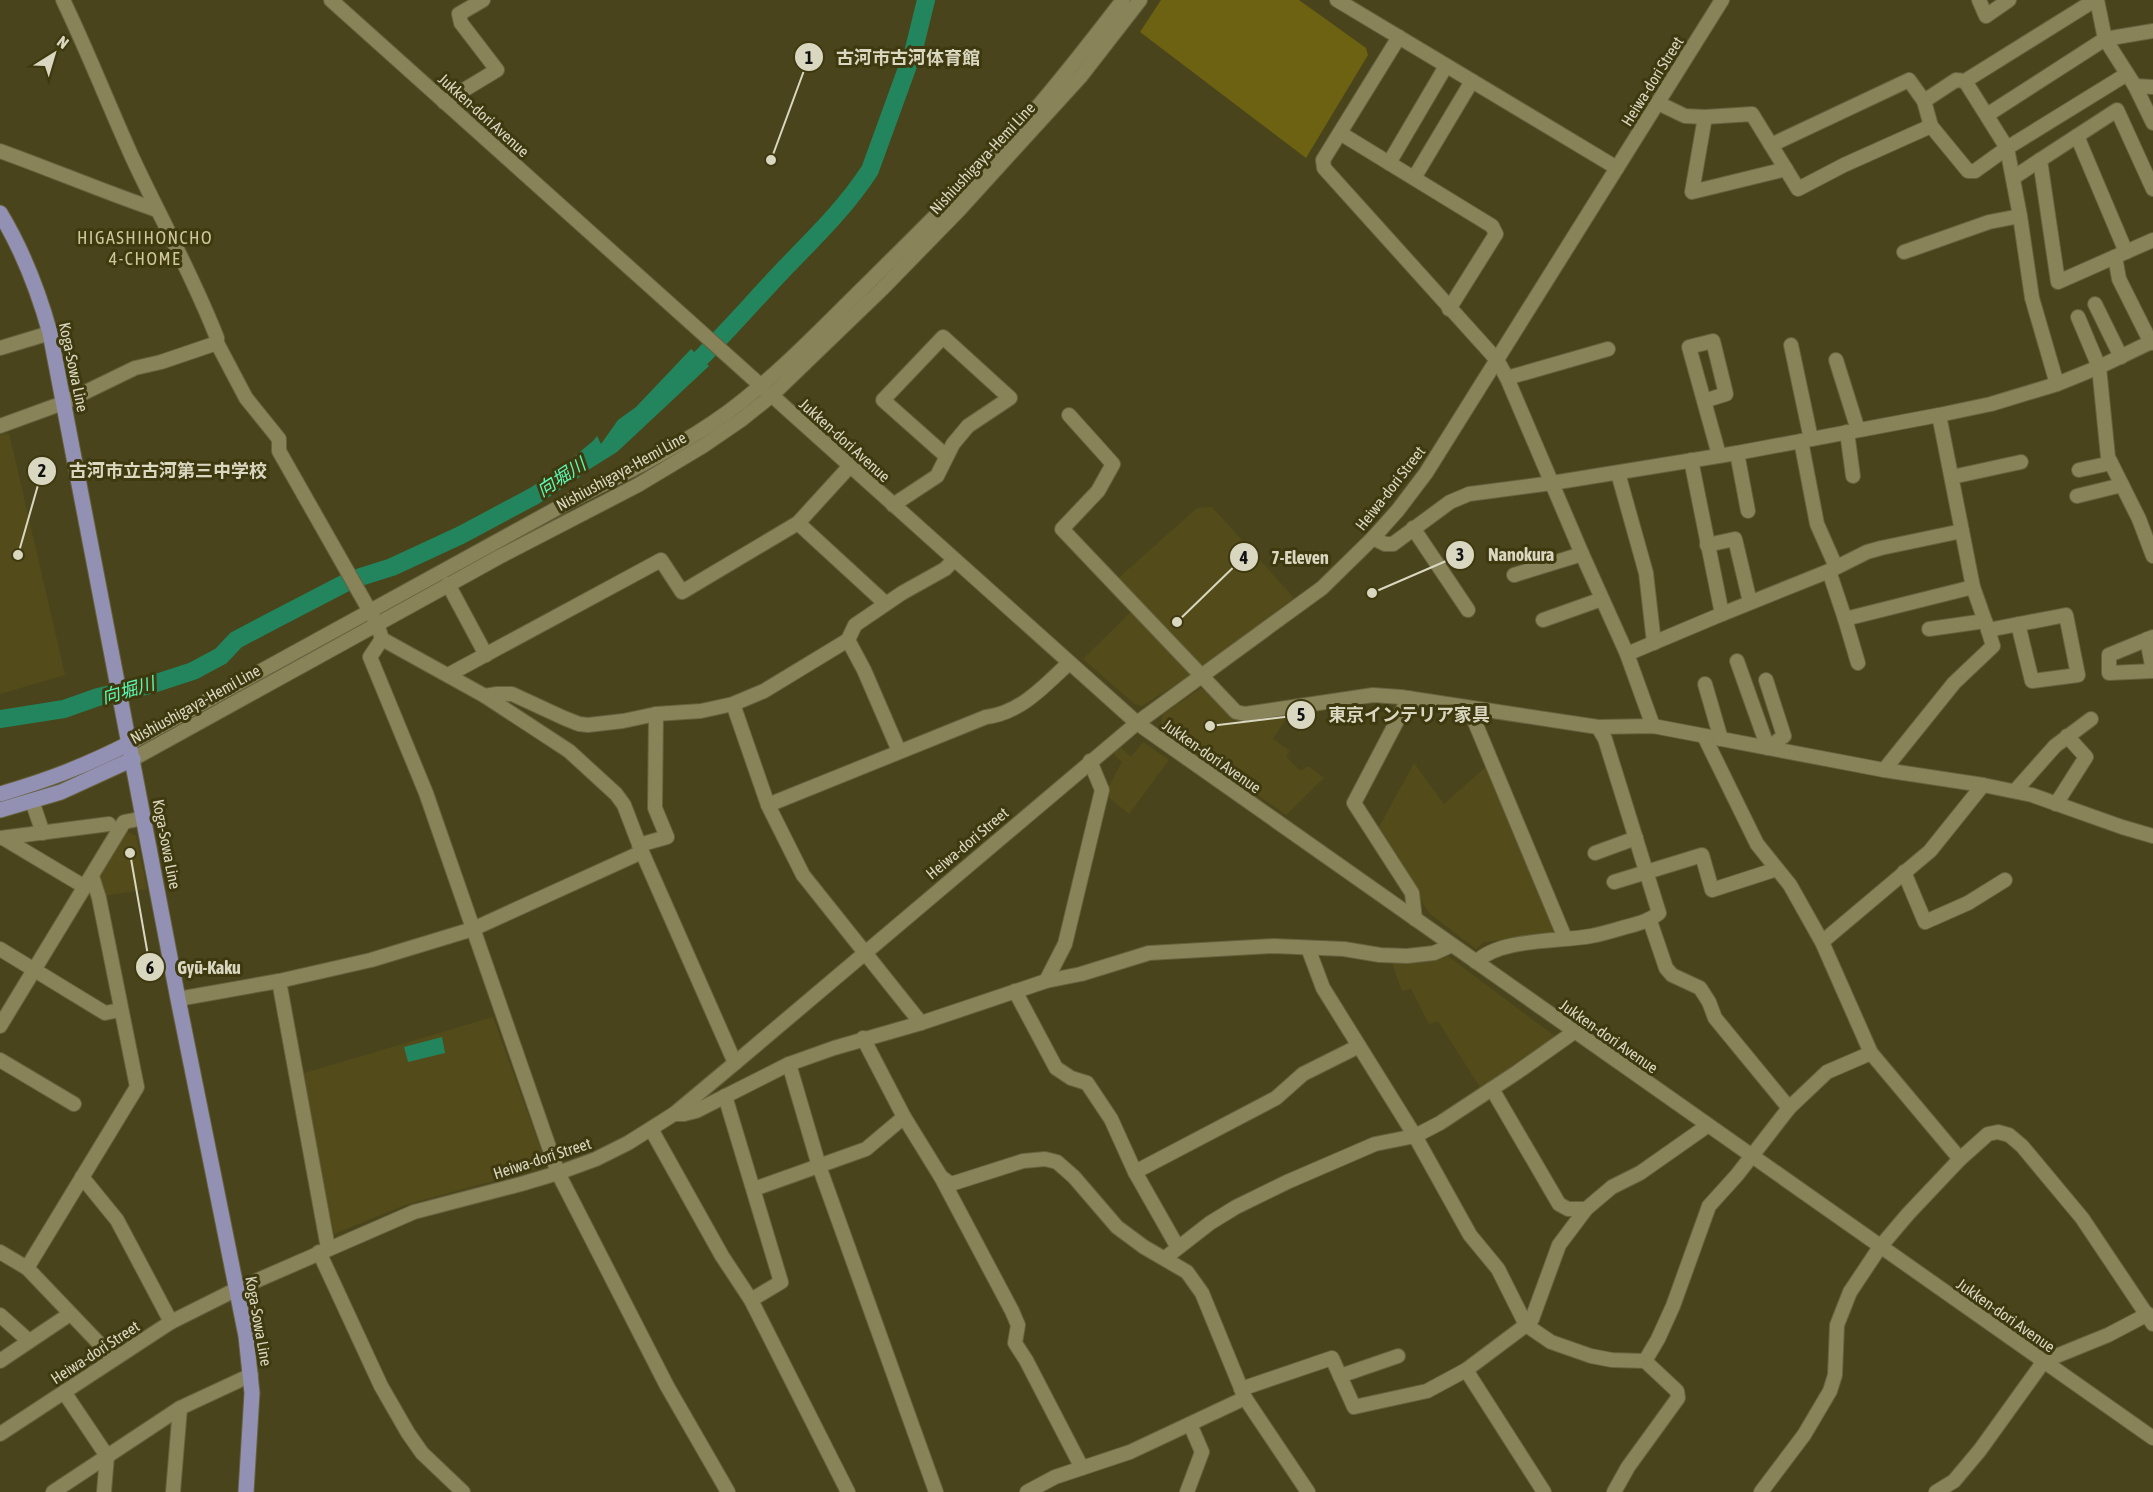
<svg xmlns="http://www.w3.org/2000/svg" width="2153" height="1492" font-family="'Asap Condensed','Noto Sans JP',sans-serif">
	<rect width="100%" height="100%" fill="#49441b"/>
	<!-- built -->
	<g fill="#534c1a">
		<polygon points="9,433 65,675 0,694 0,435"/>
		<polygon points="1212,507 1294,598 1202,667 1115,581 1197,508"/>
		<polygon points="1133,610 1193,674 1142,706 1135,704 1128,698 1083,659"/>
		<polygon points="1201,688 1233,715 1290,712 1273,739 1290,751 1286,757 1301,771 1308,766 1324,778 1286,815 1161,727 1162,715"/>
		<polygon points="1143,742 1169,760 1129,814 1105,794 1122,762 1111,751 1118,745 1131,757"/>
		<polygon points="1414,763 1444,804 1488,765 1557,934 1484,942 1476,949 1429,913 1377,831"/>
		<polygon points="127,832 136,836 147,889 103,896 98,875"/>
		<polygon points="1445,954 1556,1037 1481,1089 1438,1021 1429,1024 1411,989 1402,991 1391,960"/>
		<polygon points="493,1017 547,1166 405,1205 334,1234 301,1074"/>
	</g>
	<!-- green -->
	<polygon fill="#6c6212" points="1161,0 1299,0 1366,48 1368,55 1306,158 1140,32"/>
	<!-- water -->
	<g fill="#23855d">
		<polygon points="691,349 709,366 617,452 561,487 554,483 558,470 593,441 597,436 601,444 618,420 636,407"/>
		<polygon points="442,1037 445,1053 408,1062 404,1047"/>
	</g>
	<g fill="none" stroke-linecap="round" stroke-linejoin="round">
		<!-- river -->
		<g stroke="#23855d" stroke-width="18">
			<path d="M683,376C719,341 751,304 785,268C816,236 846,207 870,170L914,49L926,0"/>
			<polyline points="0,719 64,709 98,697 150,685 193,671 221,656 236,640 272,621 351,580 392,567 461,535 534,496 574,470"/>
		</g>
		<defs>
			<g id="minor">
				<path d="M63,0C88,52 109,106 133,159C161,219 193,276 217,338V343L246,398L279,439V451L363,599L377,624L382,639L485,696L569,751L616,794L624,805L642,852L735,1063"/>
				<polyline points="331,0 1137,723 2153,1438"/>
				<polyline points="1337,0 1617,168"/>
				<polyline points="1979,0 1986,16 2009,0"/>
				<polyline points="2097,0 2105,39 2135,86 2153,123"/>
				<polyline points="1399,37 1323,160 1324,168 1497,360 1507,378 1582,554 1627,654 1653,726"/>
				<polyline points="1965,81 2007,148 2020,216 2032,298 2057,384"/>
				<polyline points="2135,86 2153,87"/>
				<polyline points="1924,101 1956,80 1965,81 2095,0"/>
				<polyline points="444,102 497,70 461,23 459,14 483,0"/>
				<polyline points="1658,103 1685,116 1705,117 1752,114 1798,189 1844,165 1931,126"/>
				<polyline points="1987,115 2105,39 2153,31"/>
				<polyline points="1705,117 1692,192 1786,169"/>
				<polyline points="1340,133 1492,226 1496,234 1449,309"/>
				<polyline points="2077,136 2126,252"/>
				<polyline points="1771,145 1909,80 1924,101 1931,126 1968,171 1975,171 2007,148 2127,74"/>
				<path d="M0,151C53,170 104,192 157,210"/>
				<polyline points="1389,163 1446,66"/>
				<polyline points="1414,178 1472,81"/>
				<polyline points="2013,178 2040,160"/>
				<polyline points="2153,189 2117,110 2040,160 2058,282 2153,240"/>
				<polyline points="1904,252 1989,222 2020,216"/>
				<polyline points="2115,257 2119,279 2151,343"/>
				<polyline points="2095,304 2121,357"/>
				<polyline points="2078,317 2099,367 2108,457 2139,519 2153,556"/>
				<polyline points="1791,345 1811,439"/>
				<polyline points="0,348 50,333"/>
				<polyline points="1836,360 1858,430"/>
				<polyline points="1507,378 1608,349"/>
				<polyline points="1704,401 1726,394 1713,341 1689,347 1719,455"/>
				<polyline points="1069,415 1113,464 1098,491 1062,529 1236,712 1245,714 1373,695 1401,697 1598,727 1653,726 1884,770 1983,785 2032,795 2122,827 2153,836"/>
				<polyline points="1939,415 1962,531"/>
				<polyline points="0,426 63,403 135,368 161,362 217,343"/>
				<polyline points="1847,432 1853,476"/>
				<polyline points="1801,441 1817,524 1836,567"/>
				<polyline points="1737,453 1748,511"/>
				<polyline points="850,466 798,523 885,603"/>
				<polyline points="2079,470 2111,463"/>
				<polyline points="1618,473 1646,573 1654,643"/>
				<polyline points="1952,477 2021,462"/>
				<polyline points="2077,496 2122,485"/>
				<polyline points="893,505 937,476 953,444 968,426 1010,398 943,337 883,400 946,456"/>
				<polyline points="1413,528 1468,610"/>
				<polyline points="1373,538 1385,544 1393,544 1450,502 1469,494 1552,483 1737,453 1939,415 1991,404 2057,384 2099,367 2153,341"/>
				<polyline points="1707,545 1735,539 1750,602"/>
				<polyline points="1829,571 1867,552 1881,548 1962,531 1973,587"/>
				<polyline points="1514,575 1582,554"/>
				<polyline points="448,584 486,655"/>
				<polyline points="1722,614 1829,571 1845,619 1858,663"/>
				<polyline points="1845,619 1973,587 1985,621 1929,629"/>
				<polyline points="1543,620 1602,599"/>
				<polyline points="1988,630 2066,615 2078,675 2032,681 2018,624"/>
				<polyline points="382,639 370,657 426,793 558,1173 667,1386 728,1492"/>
				<polyline points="2147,639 2153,671 2109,673 2109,655 2153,637"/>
				<polyline points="848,640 864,670 899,751"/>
				<polyline points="1627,654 1722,614 1691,460"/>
				<polyline points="1737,661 1768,748 1784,736 1766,680"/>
				<polyline points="448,675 661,560 682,592 798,523"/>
				<polyline points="1705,684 1721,739"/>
				<polyline points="485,696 497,694 512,694 564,718 579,724 588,725 623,721 656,714 701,711 733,704 764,691 848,640 855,625 902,593 945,569 954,560"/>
				<polyline points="1409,698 1354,803 1412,893 1415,919"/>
				<polyline points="733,704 768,805 803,875 921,1023"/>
				<polyline points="1469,708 1565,938"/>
				<polyline points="1704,736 1757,844 1790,885 1822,942 1871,1053 1960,1159"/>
				<path d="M130,743L574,499C626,473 680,447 728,412C779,374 823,327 868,283C921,230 976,177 1026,120C1060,82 1091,41 1123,0"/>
				<polyline points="133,759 499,557 638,485 703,446 741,420 771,396 882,289 959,210 1081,76 1140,0"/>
				<polyline points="1884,770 1954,683 1993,646 1986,623"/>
				<polyline points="2015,791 2055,746 2091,719"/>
				<polyline points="32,801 43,833"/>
				<polyline points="2056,804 2086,757 2067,736"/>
				<path d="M768,805L986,717C1021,713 1045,685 1069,663"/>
				<polyline points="0,838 109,824"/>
				<polyline points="3,838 85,887"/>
				<polyline points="639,845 667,837 655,808 656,714"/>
				<polyline points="1595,853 1636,838"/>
				<polyline points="1904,872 1925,922 1968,903 2005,880"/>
				<polyline points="1614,882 1702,855 1712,890 1777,869"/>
				<polyline points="1650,921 1666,968 1672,975 1700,988 1709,1002 1715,1018 1789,1108"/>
				<polyline points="1822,942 1930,851 1983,785"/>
				<polyline points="1308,948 1323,988 1415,1136 1470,1235 1498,1269 1526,1325 1551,1342 1591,1356 1612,1360 1645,1361"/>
				<polyline points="0,949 105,1013 120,1010"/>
				<path d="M1476,962C1501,938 1558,942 1591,936C1601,934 1612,931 1622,928C1636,924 1648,922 1659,913L1605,739L1598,727"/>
				<polyline points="279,981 328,1248"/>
				<polyline points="1046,981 1065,944 1102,790 1090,761"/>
				<polyline points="1015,991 1056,1068 1071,1078 1087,1083 1111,1119 1135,1172 1276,1098 1303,1074 1359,1046"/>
				<polyline points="178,999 279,981 371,960 473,929 642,852"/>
				<polyline points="0,1026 124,822 144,818"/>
				<polyline points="863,1038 904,1117 941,1177 1012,1311 1018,1325 1015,1343 1026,1360 1082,1468"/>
				<polyline points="0,1060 74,1104"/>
				<polyline points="789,1064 819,1166 936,1492"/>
				<polyline points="1492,1089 1559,1204 1568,1209 1586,1209"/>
				<polyline points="725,1096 781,1282 751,1300"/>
				<polyline points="674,1114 684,1114 696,1111 789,1064 834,1048 921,1023 1046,981 1081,974 1149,953 1274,946 1344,949 1380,955 1407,956 1434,953 1452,945"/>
				<polyline points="651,1129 722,1256 751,1300 848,1492"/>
				<polyline points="1135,1172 1177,1246"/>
				<polyline points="82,1177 117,1220 171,1322"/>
				<polyline points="941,1177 951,1184 1023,1161 1045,1159 1057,1162 1074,1177 1117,1227 1144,1247 1187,1272 1202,1293 1245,1398 1308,1492"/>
				<polyline points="754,1189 866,1149 904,1117"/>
				<polyline points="0,1252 27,1268 114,1359"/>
				<polyline points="319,1252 381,1386 408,1433 422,1453 463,1492"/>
				<polyline points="1165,1258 1210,1223 1236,1207 1287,1182 1375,1144 1415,1136 1440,1123 1516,1073 1574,1032"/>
				<polyline points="27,1268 137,1087 99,898 92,876"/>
				<polyline points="0,1315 29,1341"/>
				<polyline points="0,1361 70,1314"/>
				<polyline points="1466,1370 1544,1492"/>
				<polyline points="1340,1376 1398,1356"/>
				<polyline points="1241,1389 1332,1358 1354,1407 1427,1391 1466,1370 1526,1325 1532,1319 1559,1245 1586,1209 1612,1187 1640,1173 1707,1126"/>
				<polyline points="64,1392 107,1456 104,1492"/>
				<polyline points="0,1434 171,1322 235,1290 414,1212 521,1184 558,1173 596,1159 628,1143 674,1114 735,1063 1137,723 1322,588 1373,538 1398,510 1426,473 1722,0"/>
				<polyline points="53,1492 180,1408 251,1375"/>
				<polyline points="173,1492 180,1408"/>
				<polyline points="1027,1492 1055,1477 1130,1452 1245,1398"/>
				<polyline points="1187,1492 1202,1452 1190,1424"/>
				<polyline points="1614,1492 1628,1467 1678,1398 1677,1391 1645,1361 1658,1339 1673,1306 1709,1206 1737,1175 1789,1108 1827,1072 1871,1053"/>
				<polyline points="1761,1492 1804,1435 1830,1391 1835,1375 1837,1325 1850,1292 1880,1247 1908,1214 1960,1159 1988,1134 1998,1132 2009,1135 2022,1146 2082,1218 2153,1324"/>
				<polyline points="1936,1492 1954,1481 1980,1450 2044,1361 2108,1335 2148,1314"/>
			</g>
			<g id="major">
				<path d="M0,213C23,251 38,290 50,333L178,999L246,1336L252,1393L246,1492"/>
				<path d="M0,794C48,780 85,766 130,743"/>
				<polyline points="0,810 61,792 133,759"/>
			</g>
		</defs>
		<!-- minor casing -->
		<use href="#minor" stroke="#66613e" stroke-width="16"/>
		<!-- major casing -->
		<use href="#major" stroke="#66613e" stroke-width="17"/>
		<!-- minor -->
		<use href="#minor" stroke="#888359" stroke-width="14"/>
		<!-- major -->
		<use href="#major" stroke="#9291b4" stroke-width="15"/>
	</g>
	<g text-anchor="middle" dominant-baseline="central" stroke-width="6" stroke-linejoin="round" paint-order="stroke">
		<!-- street labels -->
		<g font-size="16" fill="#dad7c1" stroke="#3f390f">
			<text transform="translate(1652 81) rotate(-58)">Heiwa-dori Street</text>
			<text transform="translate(484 115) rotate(42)">Jukken-dori Avenue</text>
			<text transform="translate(982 158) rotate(-47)">Nishiushigaya-Hemi Line</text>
			<text transform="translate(74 367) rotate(78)">Koga-Sowa Line</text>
			<text transform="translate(845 440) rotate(42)">Jukken-dori Avenue</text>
			<text transform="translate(621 471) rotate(-29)">Nishiushigaya-Hemi Line</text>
			<text transform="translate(1390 488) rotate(-52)">Heiwa-dori Street</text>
			<text transform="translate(195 704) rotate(-29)">Nishiushigaya-Hemi Line</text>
			<text transform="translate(1212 756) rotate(35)">Jukken-dori Avenue</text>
			<text transform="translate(967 843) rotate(-40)">Heiwa-dori Street</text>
			<text transform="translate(167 844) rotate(79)">Koga-Sowa Line</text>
			<text transform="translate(1609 1036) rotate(35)">Jukken-dori Avenue</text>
			<text transform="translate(542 1158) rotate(-18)">Heiwa-dori Street</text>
			<text transform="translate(2006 1315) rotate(35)">Jukken-dori Avenue</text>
			<text transform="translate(259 1321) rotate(80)">Koga-Sowa Line</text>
			<text transform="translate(95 1352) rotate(-33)">Heiwa-dori Street</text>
		</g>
		<!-- neighbourhood labels -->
		<g font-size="18" letter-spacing="1.5" fill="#cdc79a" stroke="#3f390f">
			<text x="145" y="237">HIGASHIHONCHO<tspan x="145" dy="21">4-CHOME</tspan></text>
		</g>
		<!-- water labels -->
		<g font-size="18" font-style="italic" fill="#59fab6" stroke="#3f390f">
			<text transform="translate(561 477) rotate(-33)">向堀川</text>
			<text transform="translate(128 690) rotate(-16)">向堀川</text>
		</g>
	</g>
	<!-- callouts -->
	<path fill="none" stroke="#dad7c1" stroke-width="2" d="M771 160L809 57M18 555L42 471M1372 593L1460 555M1177 622L1244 557M1210 726L1301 715M130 853L150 967"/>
	<g fill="#dad7c1" stroke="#3f390f" stroke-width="2">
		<circle cx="771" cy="160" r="6"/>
		<circle cx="18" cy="555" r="6"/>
		<circle cx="1372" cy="593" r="6"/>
		<circle cx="1177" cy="622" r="6"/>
		<circle cx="1210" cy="726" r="6"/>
		<circle cx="130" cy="853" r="6"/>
		<circle cx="809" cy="57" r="15"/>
		<circle cx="42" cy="471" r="15"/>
		<circle cx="1460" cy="555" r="15"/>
		<circle cx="1244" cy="557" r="15"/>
		<circle cx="1301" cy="715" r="15"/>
		<circle cx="150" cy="967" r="15"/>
	</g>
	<g font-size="18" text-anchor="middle" font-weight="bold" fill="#111">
		<text x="809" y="64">1</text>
		<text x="42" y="477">2</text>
		<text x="1460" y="561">3</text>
		<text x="1244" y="564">4</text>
		<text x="1301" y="721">5</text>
		<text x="150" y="974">6</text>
	</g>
	<g font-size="18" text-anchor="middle" font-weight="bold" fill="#dad7c1" stroke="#3f390f" stroke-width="6" stroke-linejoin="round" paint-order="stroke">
		<text x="908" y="64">古河市古河体育館</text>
		<text x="168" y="477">古河市立古河第三中学校</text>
		<text x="1521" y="561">Nanokura</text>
		<text x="1300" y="564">7-Eleven</text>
		<text x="1409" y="721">東京インテリア家具</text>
		<text x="209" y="974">Gyū-Kaku</text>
	</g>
	<!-- north arrow -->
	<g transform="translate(54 54) rotate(37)" stroke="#3f390f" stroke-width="4.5" paint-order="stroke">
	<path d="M0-4.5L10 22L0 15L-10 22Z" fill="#dad7c1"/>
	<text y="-9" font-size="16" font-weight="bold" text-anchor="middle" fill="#dad7c1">N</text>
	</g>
</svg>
